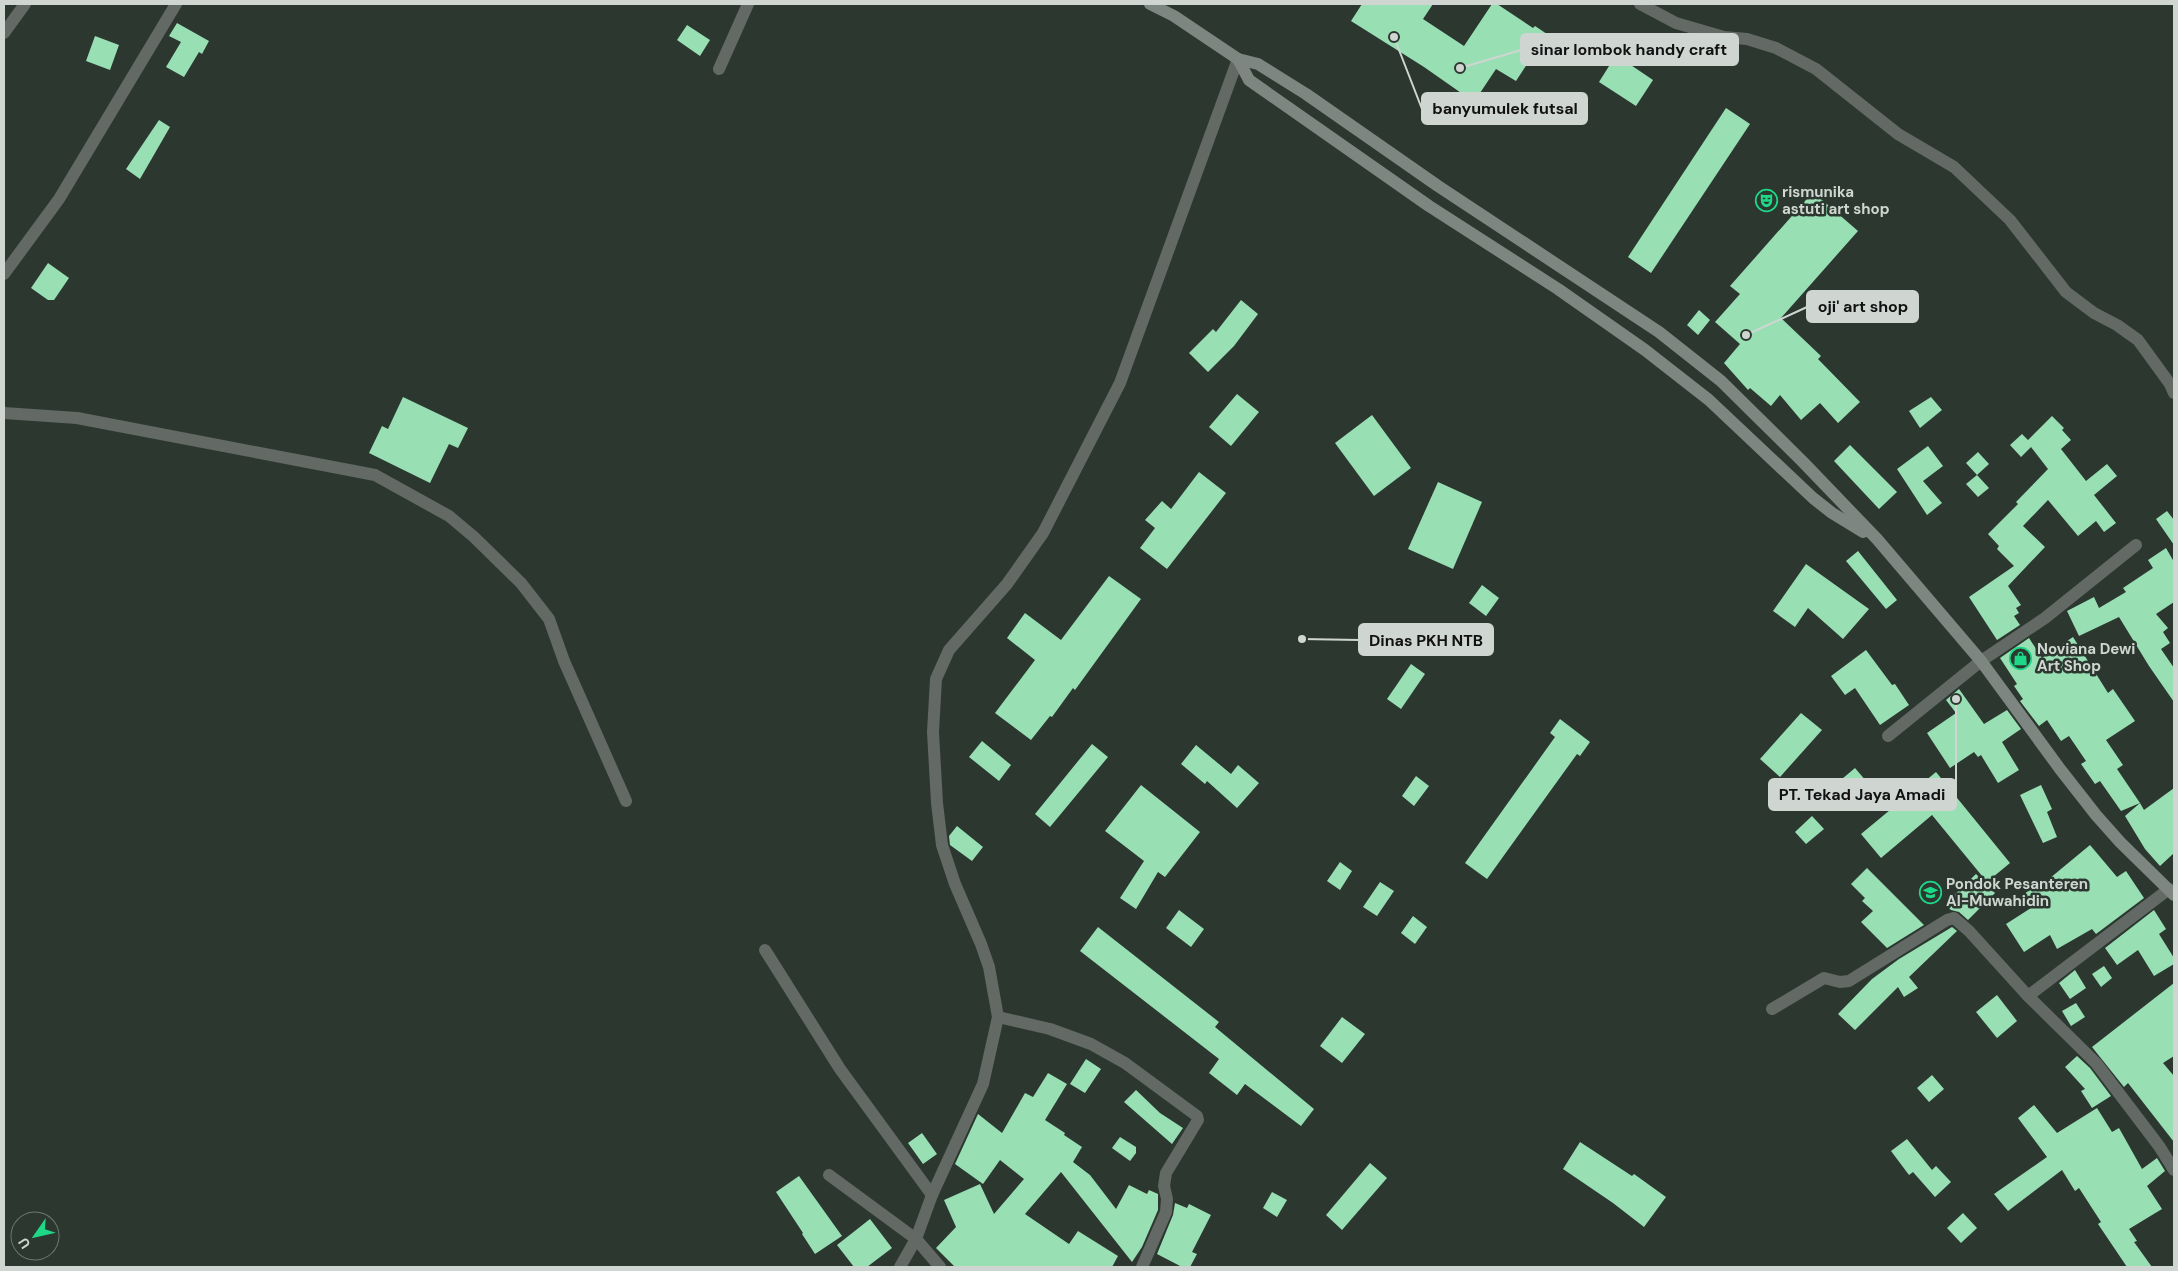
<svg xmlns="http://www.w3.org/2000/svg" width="2178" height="1271" font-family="'DM Sans',sans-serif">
	<rect width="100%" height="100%" fill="#2c3730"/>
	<!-- building -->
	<g fill="#98dfb4">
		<polygon points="1362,4 1433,4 1423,19 1464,46 1492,4 1497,4 1533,28 1535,26 1547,34 1516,81 1496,69 1474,102 1424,67 1351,21"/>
		<polygon points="177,23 209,41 202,54 199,52 184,77 166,67 181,42 169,36"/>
		<polygon points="687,25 710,40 700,56 677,40"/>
		<polygon points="95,36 119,45 110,70 86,61"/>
		<polygon points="1616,55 1653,80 1636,106 1599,82"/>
		<polygon points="1726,108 1750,124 1651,273 1628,257"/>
		<polygon points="159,120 170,127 140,179 126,169"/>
		<polygon points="1813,192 1858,231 1781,318 1821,356 1818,359 1860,402 1838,423 1820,403 1801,420 1780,395 1771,406 1750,388 1748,390 1724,363 1740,344 1715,322 1740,294 1730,286"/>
		<polygon points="48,263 69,278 54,300 48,300 31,288"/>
		<polygon points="1241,300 1258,314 1234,346 1208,372 1189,353 1213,329 1216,332"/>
		<polygon points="1699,310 1710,320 1698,335 1687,325"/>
		<polygon points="1237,394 1259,412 1231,446 1209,427"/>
		<polygon points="403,397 468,428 458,448 449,444 430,483 369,453 382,426 388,429"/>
		<polygon points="1931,397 1942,410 1920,428 1909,411"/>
		<polygon points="1372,415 1411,468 1374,496 1335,443"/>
		<polygon points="2052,416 2064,428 2062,430 2071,440 2061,449 2086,481 2107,464 2117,476 2094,495 2116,523 2104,532 2096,521 2078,536 2048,500 2023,526 2045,547 2008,586 2021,605 2016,608 2019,613 2014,616 2020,625 1997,640 1969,597 2014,566 1997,549 1999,546 1988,534 2018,504 2016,502 2048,469 2031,447 2021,457 2010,445 2022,434 2028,440"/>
		<polygon points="1850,445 1897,492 1879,509 1834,461"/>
		<polygon points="1928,446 1943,466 1923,481 1942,503 1927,515 1897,469"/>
		<polygon points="1978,452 1989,464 1977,475 1966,463"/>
		<polygon points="1199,472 1226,493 1167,569 1140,548 1155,528 1145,520 1162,501 1171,509"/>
		<polygon points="1977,475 1989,488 1978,497 1966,484"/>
		<polygon points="1438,482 1482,502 1453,569 1408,549"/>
		<polygon points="2167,511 2174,520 2174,545 2156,519"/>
		<polygon points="2166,548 2174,562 2174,602 2156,614 2168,628 2163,632 2170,643 2161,649 2174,668 2174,702 2149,666 2119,617 2079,636 2067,611 2094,597 2099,608 2126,592 2123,588 2153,568 2148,560"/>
		<polygon points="1858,551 1897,600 1886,609 1846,561"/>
		<polygon points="1806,564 1869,609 1843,639 1808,608 1795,627 1773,611"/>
		<polygon points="1109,576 1141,599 1075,690 1073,688 1052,717 1050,716 1031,740 995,713 1035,660 1007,638 1025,613 1061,640"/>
		<polygon points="1482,585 1499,598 1486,616 1469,603"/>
		<polygon points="2073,637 2108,693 2113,689 2135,721 2106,740 2123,765 2117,769 2140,803 2121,811 2100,781 2095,784 2081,764 2086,761 2069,736 2061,741 2047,720 2039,726 2020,701 2023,699 2014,686 2017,684 2000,658 2029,638 2042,658"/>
		<polygon points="1866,650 1892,685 1895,684 1909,705 1880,725 1855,688 1845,695 1831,676"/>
		<polygon points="1411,664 1425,674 1401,709 1387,699"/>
		<polygon points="1959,689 1984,724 2007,710 2021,729 2002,742 2019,770 1998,783 1981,755 1978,757 1974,752 1950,768 1927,733 1956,713 1946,700"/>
		<polygon points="1801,713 1822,730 1780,777 1760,759"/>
		<polygon points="1560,719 1590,742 1580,756 1577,754 1487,879 1465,863 1555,737 1550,733"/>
		<polygon points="982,741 1011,765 999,781 969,757"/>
		<polygon points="1092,744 1108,757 1050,827 1035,814"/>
		<polygon points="1196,745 1231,774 1238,765 1259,783 1237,808 1207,781 1205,784 1181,764"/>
		<polygon points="1855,768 1872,788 1853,804 1836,784"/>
		<polygon points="1936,772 2010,863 1987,882 1932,815 1881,858 1861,834"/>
		<polygon points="1416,776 1429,786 1414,806 1402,796"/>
		<polygon points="1141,785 1200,832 1165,877 1158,872 1136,909 1120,898 1144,861 1105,831"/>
		<polygon points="2041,785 2052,809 2047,812 2057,837 2043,843 2020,795"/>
		<polygon points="2174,788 2174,853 2160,866 2145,849 2125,816 2140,803 2144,810"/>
		<polygon points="1812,816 1824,829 1806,844 1795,832"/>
		<polygon points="957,826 983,847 972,861 950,845 949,836"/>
		<polygon points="2090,845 2117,877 2126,871 2144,898 2096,934 2092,929 2057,949 2050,935 2024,952 2006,924 2031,908 2021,897 2035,885 2038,888"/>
		<polygon points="1340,862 1352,871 1340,890 1327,881"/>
		<polygon points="1867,868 1924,925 1887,948 1861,922 1873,911 1862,901 1865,898 1851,884"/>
		<polygon points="1976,874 1995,893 1968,920 1959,912 1951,910 1945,904"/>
		<polygon points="1380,882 1394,891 1377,916 1363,907"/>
		<polygon points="1179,910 1204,929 1191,947 1166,928"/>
		<polygon points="2154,910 2166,929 2159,934 2174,958 2174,964 2154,976 2138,950 2117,965 2105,948"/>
		<polygon points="1413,916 1427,927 1415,944 1401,933"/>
		<polygon points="1098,927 1219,1022 1215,1027 1314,1109 1301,1126 1245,1084 1237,1095 1209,1073 1219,1059 1080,951"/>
		<polygon points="1952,927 1957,931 1909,977 1918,988 1904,997 1898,987 1855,1030 1838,1014 1872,979 1899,959"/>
		<polygon points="2104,966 2112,978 2101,987 2092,974"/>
		<polygon points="2075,970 2086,988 2070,999 2059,983"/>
		<polygon points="2174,983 2174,1056 2163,1063 2174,1076 2174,1142 2128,1083 2124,1087 2092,1047"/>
		<polygon points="1997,995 2017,1021 1997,1038 1976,1012"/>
		<polygon points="2076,1003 2085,1017 2071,1026 2062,1011"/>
		<polygon points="1342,1017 1365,1034 1342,1063 1320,1046"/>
		<polygon points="2077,1056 2090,1068 2111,1096 2092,1108 2081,1091 2085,1089 2065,1067"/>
		<polygon points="1086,1059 1101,1069 1085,1093 1070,1084"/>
		<polygon points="1048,1073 1067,1084 1045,1120 1065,1133 1064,1135 1082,1147 1073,1162 1090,1175 1116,1209 1129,1185 1147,1194 1149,1190 1158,1194 1158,1210 1142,1247 1132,1262 1061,1172 1025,1214 1069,1244 1078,1231 1118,1256 1112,1267 955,1267 936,1248 956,1227 944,1200 980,1184 994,1214 1024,1179 1000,1160 983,1184 955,1164 978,1114 1002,1133 1025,1093 1033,1097"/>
		<polygon points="1932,1075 1944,1089 1929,1102 1917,1088"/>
		<polygon points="1136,1090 1160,1113 1183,1128 1172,1144 1124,1102"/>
		<polygon points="2034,1105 2057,1133 2097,1108 2112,1132 2119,1128 2142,1169 2157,1158 2165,1171 2147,1186 2162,1209 2129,1229 2137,1241 2134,1242 2152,1267 2127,1267 2098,1224 2101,1222 2079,1188 2075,1191 2062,1170 2008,1211 1994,1194 2047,1157 2018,1118"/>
		<polygon points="922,1133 937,1154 923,1164 908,1143"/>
		<polygon points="1120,1137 1136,1147 1136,1153 1130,1161 1112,1148"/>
		<polygon points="1907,1139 1932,1170 1936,1166 1951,1182 1935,1197 1913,1172 1909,1175 1891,1151"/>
		<polygon points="1580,1142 1632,1176 1634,1174 1666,1197 1644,1227 1613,1203 1563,1169"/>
		<polygon points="1370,1163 1387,1178 1342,1230 1326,1215"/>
		<polygon points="799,1176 842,1236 815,1254 802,1234 803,1233 776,1192"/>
		<polygon points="1272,1192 1287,1200 1277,1217 1263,1208"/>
		<polygon points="1175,1203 1187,1208 1189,1204 1211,1215 1192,1252 1197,1254 1190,1267 1182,1267 1157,1254 1173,1215"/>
		<polygon points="1963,1213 1977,1228 1961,1243 1947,1228"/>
		<polygon points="870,1219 892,1248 867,1267 854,1267 837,1245"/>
	</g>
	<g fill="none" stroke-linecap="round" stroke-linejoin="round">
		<!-- street -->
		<g stroke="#636965" stroke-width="12">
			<polyline points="1640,4 1676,23 1724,37 1747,39 1776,48 1816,69 1898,134 1954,167 2010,220 2066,292 2094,313 2117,325 2138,340 2170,384 2174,393"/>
			<polyline points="4,33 25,4"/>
			<polyline points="719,69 748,4"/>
			<polyline points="4,274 59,199 176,4"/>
			<polyline points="4,413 77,418 375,475 449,516 474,537 521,583 549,619 564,661 626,801"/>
			<polyline points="1888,736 1981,661 2045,618 2136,545"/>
			<polyline points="765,950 840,1069 932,1195"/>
			<polyline points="2028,996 2169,889"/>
			<polyline points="1772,1009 1824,978 1840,982 1849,981 1947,920 1954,918 1969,931 2028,996 2096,1063 2159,1146 2174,1170"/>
			<polyline points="998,1017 1050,1029 1091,1044 1125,1063 1197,1116 1198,1120 1166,1173 1164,1186 1167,1199 1166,1212 1142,1267"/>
			<polyline points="829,1175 916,1239 940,1267"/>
			<polyline points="900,1267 916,1239 932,1195 983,1084 998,1017 989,967 981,944 955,884 942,845 937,803 933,732 936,679 949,650 1007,584 1043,533 1120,383 1238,59"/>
		</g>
		<!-- secondary -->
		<g stroke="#7d8680" stroke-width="12">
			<polyline points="1150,4 1174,16 1238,59 1258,64 1306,94 1438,186 1659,332 1721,381 1803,462 1877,539 1981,661 2060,769 2096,815 2120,842 2174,895"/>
			<polyline points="1238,59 1249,80 1429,206 1558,289 1645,350 1709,400 1813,498 1832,513 1863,532"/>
		</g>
	</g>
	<!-- icons -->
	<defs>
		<symbol id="theatre-ring" viewBox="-11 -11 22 22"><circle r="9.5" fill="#2c3730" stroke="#1ed888" stroke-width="1.5"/><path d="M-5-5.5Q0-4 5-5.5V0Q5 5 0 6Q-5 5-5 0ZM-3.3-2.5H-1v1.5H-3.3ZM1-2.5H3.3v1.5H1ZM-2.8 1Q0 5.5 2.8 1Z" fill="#1ed888"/></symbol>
		<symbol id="shop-ring" viewBox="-11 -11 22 22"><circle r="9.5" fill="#2c3730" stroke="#1ed888" stroke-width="1.5"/><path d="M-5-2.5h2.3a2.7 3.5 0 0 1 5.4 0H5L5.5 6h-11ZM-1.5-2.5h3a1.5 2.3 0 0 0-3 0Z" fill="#1ed888"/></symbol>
		<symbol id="school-ring" viewBox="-11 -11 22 22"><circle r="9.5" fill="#2c3730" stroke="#1ed888" stroke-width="1.5"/><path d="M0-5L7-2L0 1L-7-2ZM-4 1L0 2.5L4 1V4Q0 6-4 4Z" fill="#1ed888"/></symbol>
	</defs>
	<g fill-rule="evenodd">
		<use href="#theatre-ring" x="1754" y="188" width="25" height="25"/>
		<use href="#shop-ring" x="2008" y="646" width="25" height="25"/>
		<use href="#school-ring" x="1918" y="880" width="25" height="25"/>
	</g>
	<g text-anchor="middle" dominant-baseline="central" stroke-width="5" stroke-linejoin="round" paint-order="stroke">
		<!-- poi labels -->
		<g font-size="15" font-weight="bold" fill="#cfd6d2" stroke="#2c3730" text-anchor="start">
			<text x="1782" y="192">rismunika<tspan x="1782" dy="17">astuti art shop</tspan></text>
			<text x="2037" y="649">Noviana Dewi<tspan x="2037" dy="17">Art Shop</tspan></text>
			<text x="1946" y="884">Pondok Pesanteren<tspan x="1946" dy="17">Al-Muwahidin</tspan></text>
		</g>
	</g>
	<!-- callouts -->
	<path fill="none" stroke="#cfd6d2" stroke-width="2" d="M1460 68L1521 50M1394 37L1422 109M1746 335L1807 307M1302 639L1359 640M1956 699L1956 795"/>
	<g fill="#cfd6d2" stroke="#2c3730" stroke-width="2">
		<circle cx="1460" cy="68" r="5"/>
		<circle cx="1394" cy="37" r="5"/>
		<circle cx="1746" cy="335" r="5"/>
		<circle cx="1302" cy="639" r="5"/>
		<circle cx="1956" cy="699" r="5"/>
	</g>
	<g fill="#cfd6d2" stroke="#cfd6d2" stroke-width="2">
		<rect x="1521" y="34" width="217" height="31" rx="5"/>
		<rect x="1422" y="93" width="165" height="31" rx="5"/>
		<rect x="1807" y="291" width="111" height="31" rx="5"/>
		<rect x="1359" y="624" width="134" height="31" rx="5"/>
		<rect x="1769" y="779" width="187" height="31" rx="5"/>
	</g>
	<g font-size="16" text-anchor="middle" font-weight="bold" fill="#111">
		<text x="1629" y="55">sinar lombok handy craft</text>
		<text x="1505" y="114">banyumulek futsal</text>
		<text x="1863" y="312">oji' art shop</text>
		<text x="1426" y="646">Dinas PKH NTB</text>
		<text x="1862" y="800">PT. Tekad Jaya Amadi</text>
	</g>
	<!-- border -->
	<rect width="2178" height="1271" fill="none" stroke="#cfd6d2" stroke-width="10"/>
	<!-- north arrow -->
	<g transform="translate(35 1236) rotate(236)"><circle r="24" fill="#2c3730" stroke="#6d7771"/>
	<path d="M0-4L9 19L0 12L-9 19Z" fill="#1ed888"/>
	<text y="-8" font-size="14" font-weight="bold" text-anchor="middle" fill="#cfd6d2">U</text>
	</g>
</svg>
